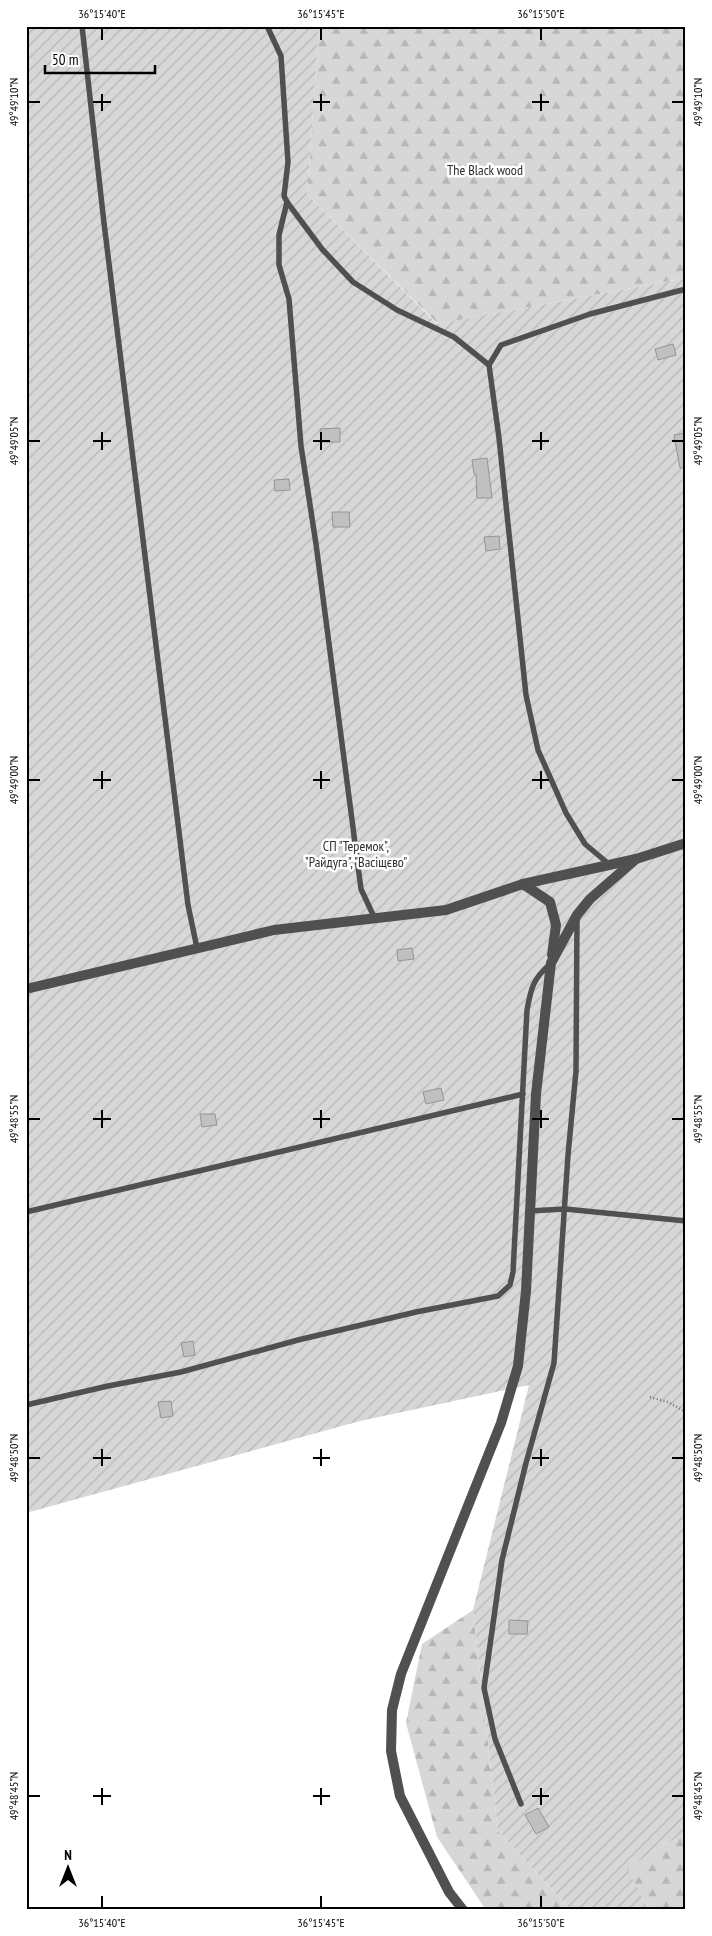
<svg xmlns="http://www.w3.org/2000/svg" width="712" height="1936" font-family="'PT Sans Narrow',sans-serif">
	<defs>
		<pattern id="forest-firs" width="22" height="20" patternUnits="userSpaceOnUse" patternTransform="scale(1.25)"><rect width="22" height="20" fill="#d7d7d7"/><path d="M5 1l3.5 6h-7zM16 11l3.5 6h-7z" fill="#b7b7b7"/></pattern>
		<pattern id="garden-furrows" width="10" height="10" patternUnits="userSpaceOnUse" patternTransform="scale(1.25)"><rect width="10" height="10" fill="#d7d7d7"/><path d="M-1 1l2-2M0 10L10 0M9 11l2-2" fill="none" stroke="#b7b7b7"/></pattern>
	</defs>
	<rect width="100%" height="100%" fill="#fff"/>
	<!-- forest -->
	<g fill="url(#forest-firs)">
		<polygon points="319,26 686,26 686,278 438,324 307,194"/>
		<polygon points="473,1610 498,1831 571,1910 486,1910 437,1837 406,1723 422,1644"/>
		<polygon points="686,1832 686,1910 649,1910 626,1868"/>
	</g>
	<!-- garden -->
	<polygon fill="url(#garden-furrows)" points="26,26 319,26 307,194 437,324 686,278 686,1832 627,1868 649,1910 571,1910 498,1831 473,1610 529,1385 360,1421 26,1513"/>
	<!-- building -->
	<g fill="#c0c0c0" stroke="#949494">
		<polygon points="673,344 676,355 658,360 655,349"/>
		<polygon points="340,428 340,442 321,442 320,429"/>
		<polygon points="686,433 686,467 680,468 674,435"/>
		<polygon points="487,458 492,498 477,498 476,474 474,474 472,460"/>
		<polygon points="289,479 290,490 275,491 274,480"/>
		<polygon points="332,512 349,512 350,527 333,527"/>
		<polygon points="499,536 500,549 486,551 484,537"/>
		<polygon points="412,948 414,959 398,961 397,950"/>
		<polygon points="441,1088 444,1100 426,1104 423,1092"/>
		<polygon points="200,1114 215,1114 217,1125 202,1127"/>
		<polygon points="193,1341 195,1355 184,1357 181,1343"/>
		<polygon points="171,1401 173,1416 161,1418 158,1402"/>
		<polygon points="509,1620 528,1621 527,1634 509,1634"/>
		<polygon points="538,1808 549,1827 536,1834 525,1815"/>
	</g>
	<g fill="none" stroke-linecap="round" stroke-linejoin="round">
		<!-- path -->
		<polyline stroke="#727272" stroke-width="2.5" stroke-dasharray="1 2.5" stroke-linecap="butt" points="650,1397 668,1402 686,1412"/>
		<!-- service -->
		<g stroke="#505050" stroke-width="5.5">
			<polyline points="82,26 104,223 188,905 197,948"/>
			<polyline points="267,26 281,56 288,162 284,196 287,202 322,249 353,282 397,310 454,337 489,365 499,438 526,695 538,750 566,813 585,844 610,865"/>
			<polyline points="287,202 279,235 279,265 289,299 301,446 316,544 361,889 375,919"/>
			<polyline points="489,365 501,345 590,314 686,289"/>
			<polyline points="529,1211 565,1209 686,1221"/>
			<polyline points="26,1212 523,1094"/>
			<path d="M26,1405L108,1386L181,1372L298,1340L416,1312L498,1296L510,1285L513,1272L527,1010C531,988 533,979 550,964"/>
			<polyline points="521,1804 495,1739 484,1688 502,1560 526,1463 554,1363 568,1155 576,1071 577,917"/>
		</g>
		<!-- minor -->
		<g stroke="#505050" stroke-width="10">
			<polyline points="523,884 550,902 556,925 552,955"/>
			<polyline points="26,989 274,930 446,910 523,884 636,859 686,843"/>
			<polyline points="463,1910 449,1892 400,1796 391,1751 392,1710 401,1674 501,1423 518,1366 526,1291 536,1094 551,963 577,915 590,899 636,859"/>
		</g>
	</g>
	<!-- ticks -->
	<path fill="none" stroke="#000" stroke-width="2" d="M102,28V40M321,28V40M541,28V40M102,94V111M321,94V111M541,94V111M28,102H40M93,102H111M313,102H330M532,102H549M672,102H684M102,432V450M321,432V450M541,432V450M28,441H40M93,441H111M313,441H330M532,441H549M672,441H684M102,771V789M321,771V789M541,771V789M28,780H40M93,780H111M313,780H330M532,780H549M672,780H684M102,1110V1128M321,1110V1128M541,1110V1128M28,1119H40M93,1119H111M313,1119H330M532,1119H549M672,1119H684M102,1449V1466M321,1449V1466M541,1449V1466M28,1458H40M93,1458H111M313,1458H330M532,1458H549M672,1458H684M102,1788V1805M321,1788V1805M541,1788V1805M28,1796H40M93,1796H111M313,1796H330M532,1796H549M672,1796H684M102,1896V1908M321,1896V1908M541,1896V1908"/>
	<g text-anchor="middle" dominant-baseline="central" stroke-width="5" stroke-linejoin="round" paint-order="stroke">
		<!-- park labels -->
		<g font-size="14" fill="#2e2e2e" stroke="#fff">
			<text x="485" y="170">The Black wood</text>
			<text x="356" y="846">СП "Теремок",<tspan x="356" dy="16">"Райдуга", "Васіщєво"</tspan></text>
		</g>
	</g>
	<!-- border -->
	<rect width="712" height="1936" fill="none" stroke="#ffffff" stroke-width="55"/>
	<!-- north arrow -->
	<g transform="translate(68 1868)" stroke="#ffffff" stroke-width="4" paint-order="stroke">
	<path d="M0-4L9 19L0 12L-9 19Z" fill="#000000"/>
	<text y="-8" font-size="14" font-weight="bold" text-anchor="middle" fill="#000000">N</text>
	</g>
	<!-- scale -->
	<path d="M45 65v8h110v-8" fill="none" stroke="#000000" stroke-width="2.5"/>
	<text x="52" y="65" font-size="15" fill="#000000" stroke="#ffffff" stroke-width="4" paint-order="stroke">50 m</text>
	<rect x="28" y="28" width="656" height="1880" fill="none" stroke="#000" stroke-width="2"/>
	<g font-size="12" text-anchor="middle" fill="#000">
		<text x="102" y="18">36°15'40"E</text>
		<text x="321" y="18">36°15'45"E</text>
		<text x="541" y="18">36°15'50"E</text>
		<text transform="translate(14 102) rotate(-90)" y="4">49°49'10"N</text>
		<text transform="translate(698 102) rotate(-90)" y="4">49°49'10"N</text>
		<text transform="translate(14 441) rotate(-90)" y="4">49°49'05"N</text>
		<text transform="translate(698 441) rotate(-90)" y="4">49°49'05"N</text>
		<text transform="translate(14 780) rotate(-90)" y="4">49°49'00"N</text>
		<text transform="translate(698 780) rotate(-90)" y="4">49°49'00"N</text>
		<text transform="translate(14 1119) rotate(-90)" y="4">49°48'55"N</text>
		<text transform="translate(698 1119) rotate(-90)" y="4">49°48'55"N</text>
		<text transform="translate(14 1458) rotate(-90)" y="4">49°48'50"N</text>
		<text transform="translate(698 1458) rotate(-90)" y="4">49°48'50"N</text>
		<text transform="translate(14 1796) rotate(-90)" y="4">49°48'45"N</text>
		<text transform="translate(698 1796) rotate(-90)" y="4">49°48'45"N</text>
		<text x="102" y="1927">36°15'40"E</text>
		<text x="321" y="1927">36°15'45"E</text>
		<text x="541" y="1927">36°15'50"E</text>
	</g>
</svg>
